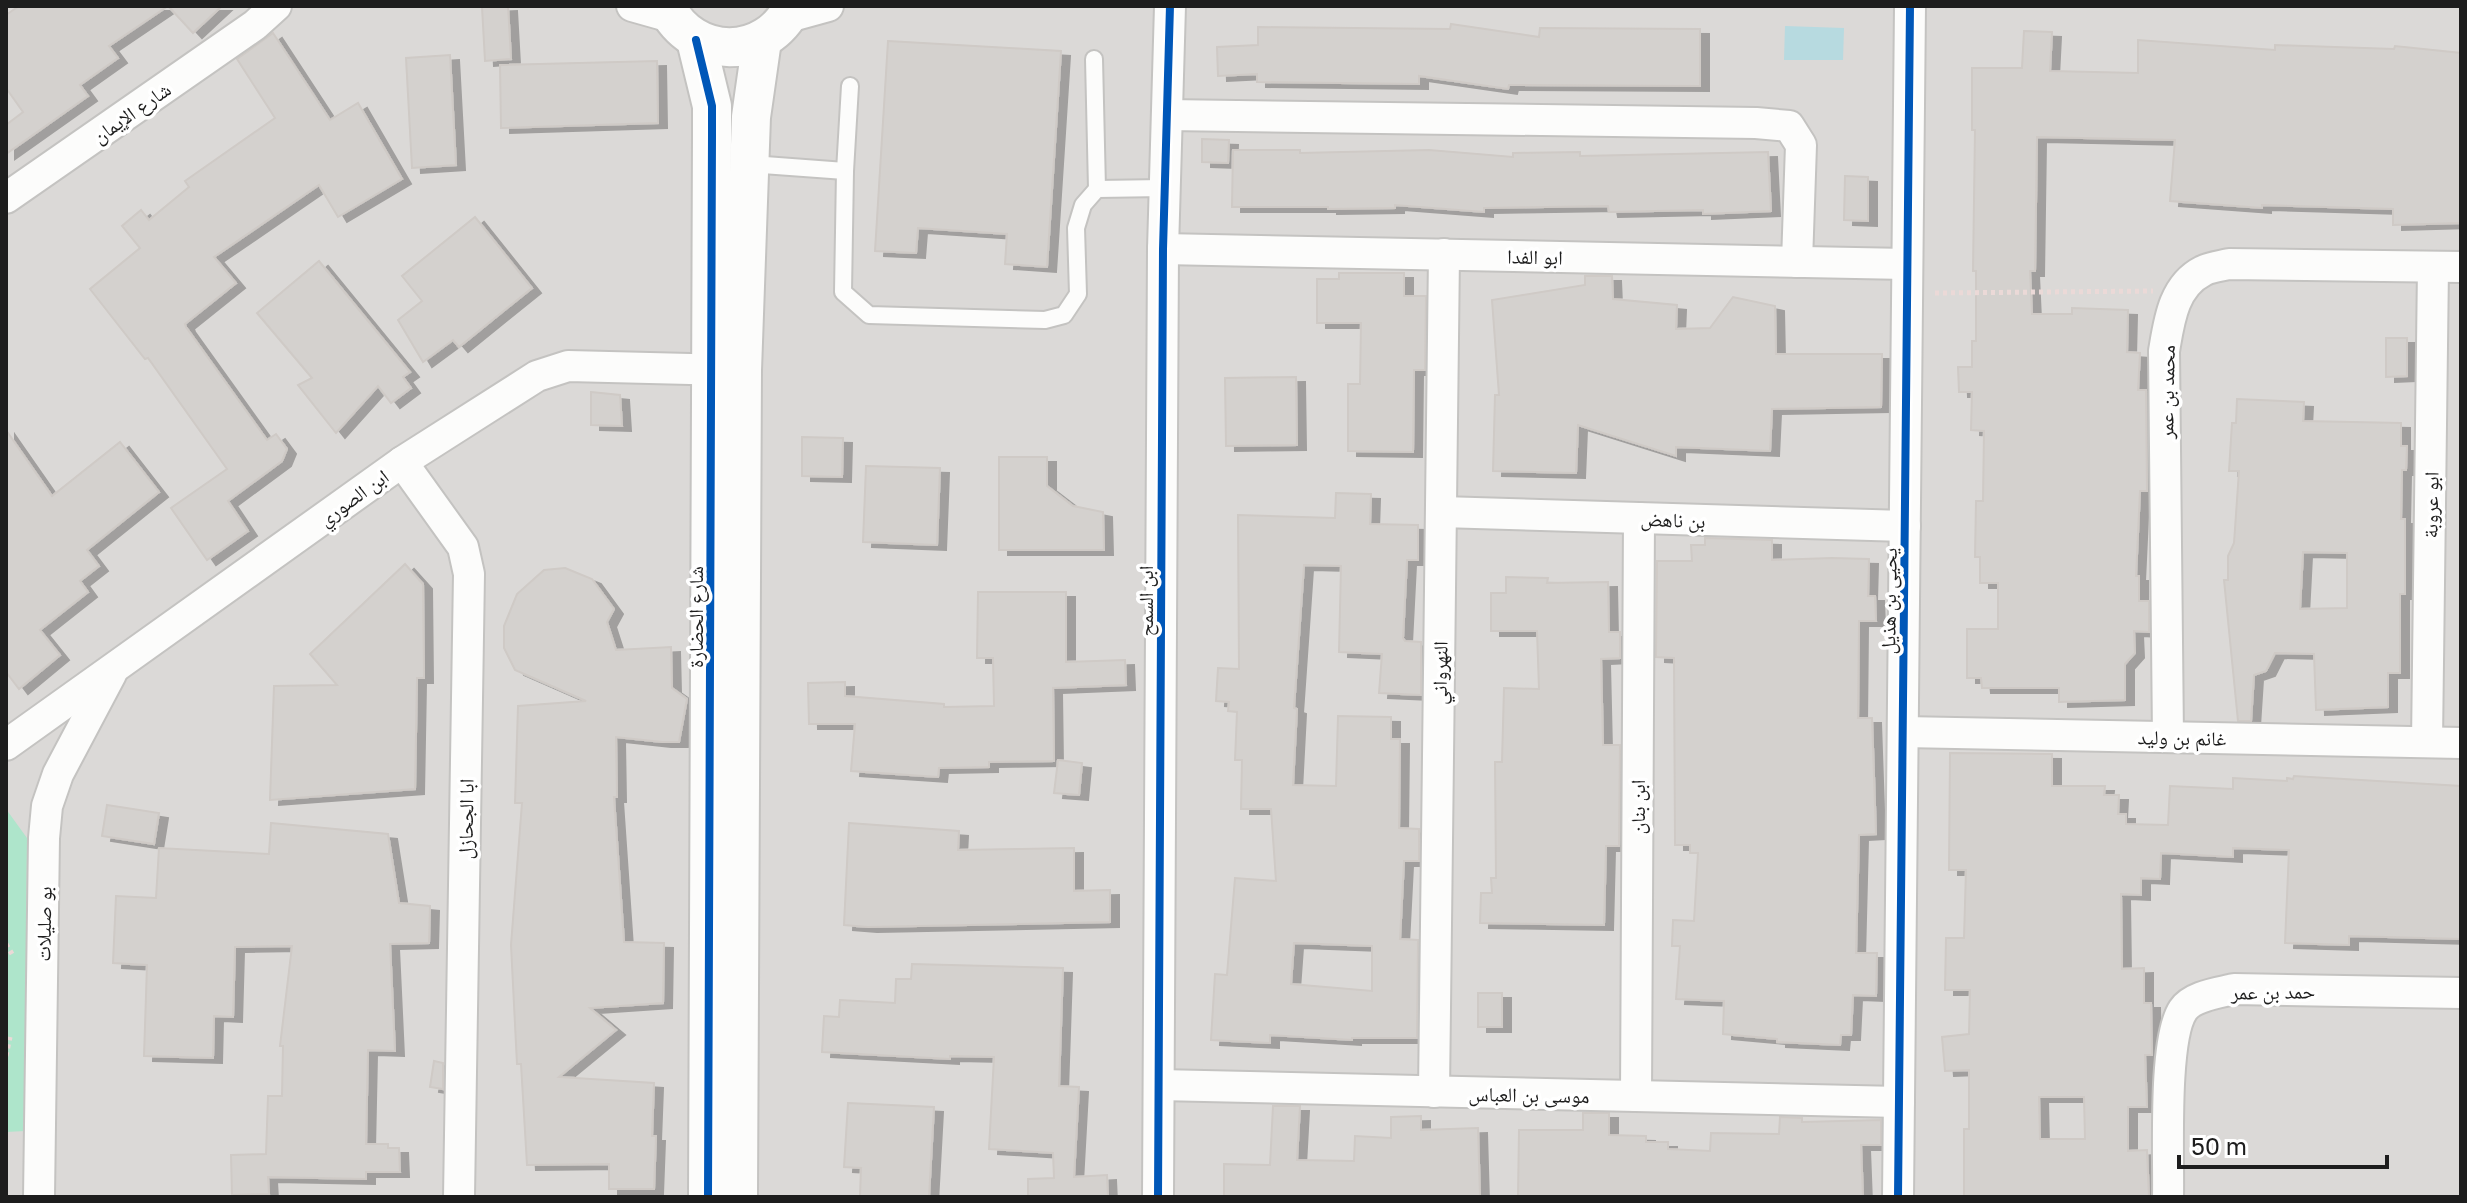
<svg xmlns="http://www.w3.org/2000/svg" width="2467" height="1203" font-family="'Golos Text','Noto Naskh Arabic',sans-serif">
	<defs>
		<filter id="shadow"><feDropShadow dx="9" dy="5" stdDeviation="0" flood-color="#0004"/></filter>
	</defs>
	<rect width="100%" height="100%" fill="#ece9e5"/>
	<!-- residential -->
	<rect fill="#dbd9d7" x="6" y="6" width="2455" height="1191"/>
	<!-- pitch -->
	<polygon fill="#aee5cb" points="6,809 27,838 25,1131 6,1132"/>
	<!-- water -->
	<polygon fill="#b7dae0" points="1785,26 1844,28 1843,60 1784,60"/>
	<!-- building -->
	<g fill="#d4d1ce" stroke="#cfcac6" stroke-width="2" fill-rule="evenodd" filter="url(#shadow)">
		<polygon points="19,6 168,6 109,46 118,58 80,85 88,96 6,154 6,125 23,112 6,88 6,15"/>
		<polygon points="168,6 222,6 193,33"/>
		<polygon points="508,6 511,59 485,61 482,7"/>
		<polygon points="1451,24 1539,37 1540,28 1700,29 1700,86 1509,85 1508,89 1419,76 1419,84 1257,82 1257,74 1218,76 1217,47 1258,45 1258,27 1450,29"/>
		<polygon points="2024,31 2052,32 2050,71 2138,73 2138,40 2275,50 2275,45 2394,49 2395,46 2461,53 2461,223 2393,225 2393,209 2262,205 2262,208 2170,201 2175,140 2037,137 2035,271 2030,271 2032,314 2072,314 2072,308 2128,310 2127,352 2140,353 2138,390 2146,390 2147,491 2140,491 2136,576 2139,576 2139,601 2149,601 2149,632 2134,631 2135,653 2125,664 2125,700 2059,702 2059,688 1982,688 1981,678 1967,678 1967,629 1998,629 1998,583 1980,583 1980,557 1975,557 1976,501 1983,501 1984,431 1971,430 1972,392 1959,392 1958,367 1972,367 1972,341 1976,341 1976,271 1973,271 1975,130 1972,130 1972,68 2022,68"/>
		<polygon points="273,33 330,120 358,103 402,179 338,217 319,185 214,257 236,283 185,324 186,327 267,440 276,434 287,449 282,461 228,501 248,531 207,560 171,508 227,469 148,358 145,359 90,289 140,248 122,226 141,210 149,220 189,187 185,181 275,118 237,59"/>
		<polygon points="888,41 1061,51 1047,267 1005,264 1007,234 918,228 916,253 875,251"/>
		<polygon points="450,55 456,165 412,168 406,58"/>
		<polygon points="657,61 658,123 501,128 500,65"/>
		<polygon points="1202,139 1229,140 1228,163 1202,162"/>
		<polygon points="1233,150 1300,150 1300,153 1429,150 1513,157 1513,153 1580,152 1580,156 1768,152 1771,211 1703,214 1703,210 1609,212 1608,206 1484,208 1484,212 1395,205 1395,208 1328,209 1328,207 1232,207"/>
		<polygon points="1845,176 1868,177 1868,221 1844,220"/>
		<polygon points="475,217 532,288 459,347 453,340 423,362 398,320 422,301 402,276"/>
		<polygon points="319,261 410,372 403,377 411,388 391,403 378,386 336,433 298,385 312,378 257,313"/>
		<polygon points="1339,273 1404,273 1404,296 1426,296 1425,370 1414,370 1413,452 1348,451 1348,384 1360,384 1361,323 1317,323 1317,279 1339,279"/>
		<polygon points="1585,276 1612,276 1613,299 1677,305 1676,329 1710,328 1733,297 1775,306 1776,354 1882,354 1881,407 1772,409 1770,451 1676,447 1676,456 1578,425 1576,473 1493,471 1495,395 1499,395 1492,300 1585,285"/>
		<polygon points="2386,338 2407,338 2407,376 2386,377"/>
		<polygon points="1296,377 1297,445 1226,446 1225,378"/>
		<polygon points="591,392 620,395 622,426 591,425"/>
		<path d="M2237,399L2304,402L2303,421L2401,423V446H2407L2406,470H2402L2401,519H2405V594H2400V673H2388V707L2316,710L2314,654L2275,653L2266,671L2254,675L2251,721H2238L2224,580H2228V556L2234,543L2239,471H2229L2232,423H2236ZM2303,552L2347,553V608L2300,609Z"/>
		<polygon points="6,430 52,496 120,442 159,492 87,550 99,566 80,581 88,592 40,630 60,655 19,689 6,672"/>
		<polygon points="802,437 843,438 842,477 802,476"/>
		<polygon points="999,457 1047,457 1047,486 1073,506 1103,512 1104,550 999,550"/>
		<polygon points="866,466 940,468 937,545 863,542"/>
		<path d="M1336,493L1371,494L1370,524L1418,525V560H1407L1403,638L1405,641L1421,642V695L1379,693L1382,654L1339,652L1341,566L1304,565L1294,708L1297,709L1293,785L1336,786L1338,716L1391,717V739H1400L1399,828L1419,829V861H1404L1400,939L1418,940L1417,1038H1352V1040L1270,1035V1043L1211,1040L1215,974L1227,975L1235,878L1276,881L1271,809H1241L1242,760H1235L1237,712L1228,711L1229,702L1216,701L1218,668L1239,669L1238,515L1335,518ZM1294,943L1372,946V991L1291,984Z"/>
		<polygon points="1705,538 1772,540 1772,560 1832,558 1869,559 1868,596 1875,596 1876,621 1859,621 1858,718 1872,718 1876,834 1859,835 1856,953 1877,953 1876,996 1853,995 1851,1035 1841,1035 1840,1045 1777,1042 1777,1039 1723,1034 1724,1001 1676,999 1680,946 1672,946 1673,920 1694,921 1698,853 1690,853 1690,845 1675,845 1674,658 1656,657 1657,561 1692,561 1691,545 1705,545"/>
		<polygon points="405,564 423,584 424,678 417,678 415,789 270,800 274,686 337,685 310,654"/>
		<polygon points="565,568 592,579 614,609 607,622 616,650 671,647 672,688 687,699 679,742 662,742 616,737 617,797 614,797 624,942 664,943 663,1003 590,1008 616,1030 559,1077 654,1083 652,1136 656,1136 654,1189 609,1189 609,1164 527,1165 521,1064 517,1064 511,945 522,803 515,803 518,706 586,701 515,670 504,648 504,626 517,594 544,570"/>
		<polygon points="1506,577 1548,578 1547,583 1608,582 1609,632 1620,632 1620,658 1601,659 1603,745 1620,745 1619,846 1606,846 1604,925 1480,923 1481,893 1492,893 1491,878 1496,878 1495,762 1502,762 1504,688 1539,689 1537,631 1491,631 1491,593 1506,593"/>
		<polygon points="978,592 1066,592 1066,662 1125,660 1126,685 1053,688 1054,761 989,762 989,767 939,768 938,777 851,771 855,724 809,724 808,683 845,682 845,696 944,704 944,707 994,706 993,658 977,658"/>
		<path d="M1950,753L2052,754V786H2105L2104,795H2119L2118,814H2126V824L2168,825L2170,786L2233,789V778L2287,781V778L2293,779L2294,776L2461,786V939L2349,936V945L2285,943L2289,850L2233,848V857L2161,853L2160,879L2141,878V895L2121,894L2122,969L2144,968V1003H2151L2152,1055H2145L2147,1107H2128V1151L2147,1150L2149,1197H1964V1129H1969V1070L1945,1071L1942,1037L1969,1034L1970,990H1945L1946,938H1964L1966,870H1949ZM2039,1097H2084L2085,1139H2040Z"/>
		<polygon points="1058,760 1082,763 1079,795 1054,793"/>
		<polygon points="107,805 159,813 154,844 102,836"/>
		<polygon points="271,823 388,834 399,903 430,906 429,943 390,944 395,1051 368,1050 366,1144 388,1144 388,1148 399,1148 400,1172 366,1172 366,1179 268,1177 269,1194 232,1195 231,1155 266,1154 268,1096 282,1096 283,1046 280,1046 292,946 235,947 233,1017 214,1016 213,1058 144,1056 147,965 113,963 116,896 156,898 159,848 269,854"/>
		<polygon points="849,823 959,831 958,850 1074,848 1074,891 1110,890 1110,922 868,927 844,925"/>
		<polygon points="912,964 1063,968 1059,1086 1079,1087 1074,1177 1107,1175 1108,1197 1028,1197 1028,1179 1054,1178 1053,1153 989,1149 994,1057 950,1056 950,1059 822,1052 824,1016 839,1017 840,1000 895,1003 896,979 911,979"/>
		<rect x="1478" y="993" width="24" height="34"/>
		<polygon points="434,1061 443,1063 443,1089 430,1087"/>
		<polygon points="848,1103 934,1107 929,1197 860,1197 861,1168 844,1167"/>
		<polygon points="1273,1106 1300,1106 1297,1160 1354,1161 1355,1136 1391,1138 1391,1117 1421,1116 1421,1130 1478,1128 1480,1197 1224,1197 1224,1164 1270,1165"/>
		<polygon points="1583,1113 1609,1113 1609,1135 1646,1136 1646,1142 1668,1142 1668,1149 1710,1151 1711,1133 1779,1134 1780,1117 1802,1118 1802,1122 1881,1120 1881,1145 1861,1145 1863,1197 1518,1197 1519,1130 1583,1130"/>
	</g>
	<g fill="none" stroke-linecap="round" stroke-linejoin="round">
		<defs>
			<g id="service">
				<polyline points="1094,59 1097,189"/>
				<polyline points="850,86 845,171 843,292 869,315 1045,320 1064,315 1078,294 1076,228 1083,205 1097,189 1164,188"/>
				<polyline points="750,164 845,171"/>
			</g>
			<g id="minor">
				<polyline points="632,6 671,17"/>
				<polyline points="788,17 828,6"/>
				<polyline points="1167,115 1756,123 1789,126 1801,145 1797,262"/>
				<polyline points="6,198 255,25 276,6"/>
				<polyline points="1163,249 1907,264"/>
				<polyline points="402,462 463,547 469,574 459,1197"/>
				<polyline points="1441,512 1905,526"/>
				<polyline points="1903,732 2461,743"/>
				<path d="M2168,737L2164,351C2169,322 2173,286 2203,271C2210,267 2221,266 2229,264L2461,267"/>
				<polyline points="2427,742 2433,267"/>
				<polyline points="6,745 402,462 537,376 568,366 731,370"/>
				<polyline points="1159,1085 1899,1102"/>
				<polyline points="1434,1092 1444,254"/>
				<polyline points="1636,1096 1639,518"/>
				<polyline points="39,1197 44,838 47,806 58,774 111,674"/>
				<polyline points="1158,1197 1163,249 1170,6"/>
				<polyline points="1898,1197 1910,6"/>
				<path d="M2168,1197C2169,1157 2163,1040 2183,1010C2192,996 2218,993 2234,989L2461,993"/>
			</g>
			<g id="tertiary">
				<path d="M666,6C693,61 766,61 793,6"/>
				<polyline points="696,40 712,106 712,135 708,1197"/>
				<polyline points="738,1197 742,370 751,117 762,40"/>
			</g>
		</defs>
		<!-- service casing -->
		<use href="#service" stroke="#c4c3c1" stroke-width="20"/>
		<!-- minor casing -->
		<use href="#minor" stroke="#c4c3c1" stroke-width="34"/>
		<!-- tertiary casing -->
		<use href="#tertiary" stroke="#c4c3c1" stroke-width="42"/>
		<!-- path -->
		<g stroke="#ebd9d7" stroke-width="5" stroke-dasharray="4 4" stroke-linecap="butt">
			<polyline points="1935,293 2153,291"/>
			<polyline points="6,944 12,954"/>
			<polyline points="6,1056 10,1037"/>
		</g>
		<!-- service -->
		<use href="#service" stroke="#fcfcfb" stroke-width="16"/>
		<!-- minor -->
		<use href="#minor" stroke="#fcfcfb" stroke-width="30"/>
		<!-- tertiary -->
		<use href="#tertiary" stroke="#fcfcfb" stroke-width="38"/>
		<defs>
			<g id="cycleway">
				<polyline points="696,40 712,106 712,135 708,1197"/>
				<polyline points="1158,1197 1163,249 1170,6"/>
				<polyline points="1898,1197 1910,6"/>
			</g>
		</defs>
		<!-- cycleway casing -->
		<use href="#cycleway" stroke="#fff" stroke-width="13"/>
		<!-- cycleway -->
		<use href="#cycleway" stroke="#0057b8" stroke-width="8"/>
	</g>
	<g text-anchor="middle" dominant-baseline="central" stroke-width="7" stroke-linejoin="round" paint-order="stroke">
		<!-- street labels -->
		<g font-size="20" fill="#1d1d1d" stroke="#fff">
			<text transform="translate(131 112) rotate(-35)">شارع الإيمان</text>
			<text transform="translate(1535 256) rotate(1)">ابو الفدا</text>
			<text transform="translate(2166 392) rotate(-89)">محمد بن عمر</text>
			<text transform="translate(353 497) rotate(-36)">ابن الصوري</text>
			<text transform="translate(2430 505) rotate(-89)">ابو عروبة</text>
			<text transform="translate(1673 519) rotate(2)">بن ناهض</text>
			<text transform="translate(1145 601) rotate(-90)">ابن السمح</text>
			<text transform="translate(1888 601) rotate(-89)">يحيى بن هذيل</text>
			<text transform="translate(695 617) rotate(-90)">شارع الحضارة</text>
			<text transform="translate(1439 673) rotate(-89)">النهرواني</text>
			<text transform="translate(2182 737) rotate(1)">غانم بن وليد</text>
			<text transform="translate(1637 807) rotate(-90)">ابن بنان</text>
			<text transform="translate(465 819) rotate(-89)">ابا الجحازل</text>
			<text transform="translate(43 924) rotate(-89)">بو صليلات</text>
			<text transform="translate(2273 991) rotate(-1)">حمد بن عمر</text>
			<text transform="translate(1529 1094) rotate(1)">موسى بن العباس</text>
		</g>
	</g>
	<!-- border -->
	<rect width="2467" height="1203" fill="none" stroke="#1d1d1d" stroke-width="16"/>
	<!-- scale -->
	<path d="M2179 1155v12h208v-12" fill="none" stroke="#1d1d1d" stroke-width="4"/>
	<text x="2191" y="1155" font-size="24" fill="#1d1d1d" stroke="#ffffff" stroke-width="6" paint-order="stroke">50 m</text>
</svg>
